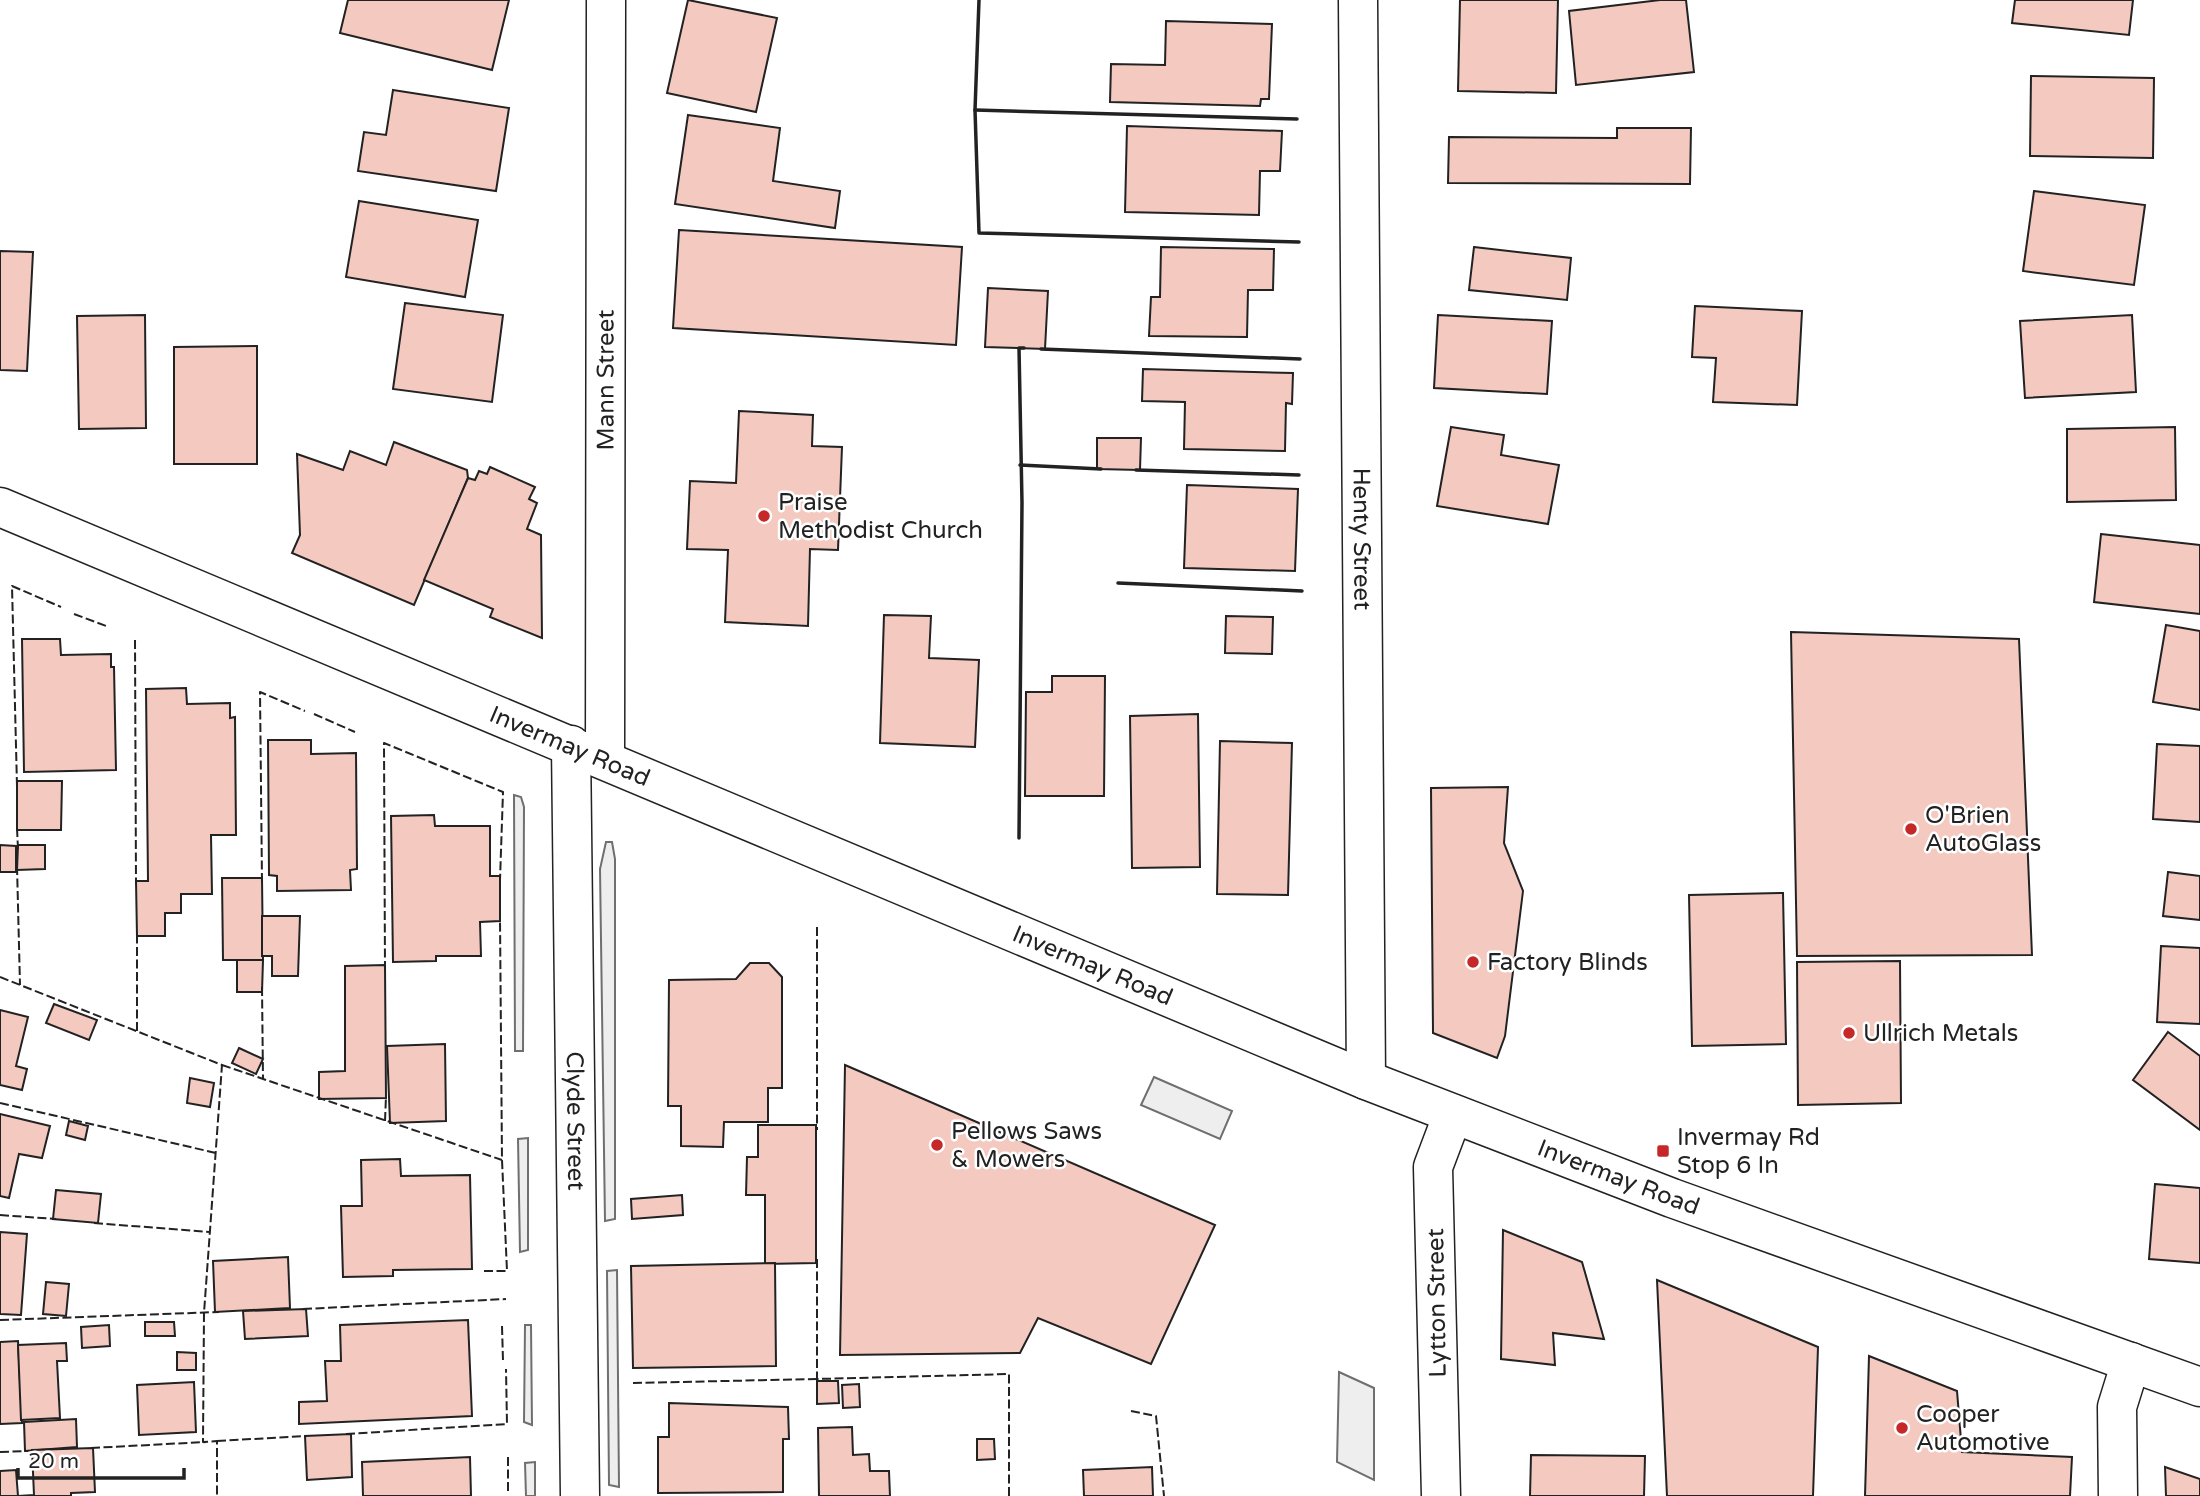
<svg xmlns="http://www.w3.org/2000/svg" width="2200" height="1496" font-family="'Varela Round',sans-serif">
	<rect width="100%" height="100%" fill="#fff"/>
	<!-- green -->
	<g fill="#eee" stroke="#6f6f6f" stroke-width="2">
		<polygon points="514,795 521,797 524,807 523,1051 515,1051"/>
		<polygon points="606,842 612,842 615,859 615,1219 605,1221 600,869"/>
		<polygon points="1154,1077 1232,1111 1220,1139 1141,1105"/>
		<polygon points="528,1138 528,1250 520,1252 518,1139"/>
		<polygon points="617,1270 619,1487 609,1485 607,1271"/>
		<polygon points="525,1325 531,1325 532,1425 524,1422"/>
		<polygon points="1339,1372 1374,1388 1374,1480 1337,1462"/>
		<polygon points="535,1462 535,1496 526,1496 525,1463"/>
	</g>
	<!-- building -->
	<g fill="#f3c9c0" stroke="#222" stroke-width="2">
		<polygon points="348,0 509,0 492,70 340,33"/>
		<polygon points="688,0 777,18 756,112 667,93"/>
		<polygon points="1460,0 1558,0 1556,93 1458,91"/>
		<polygon points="1660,0 1686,0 1694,72 1576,85 1569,11"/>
		<polygon points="2015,0 2133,0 2129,35 2012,23"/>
		<polygon points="1166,21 1272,24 1269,99 1261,99 1260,106 1110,102 1111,64 1165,65"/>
		<polygon points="2031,76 2154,78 2153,158 2030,156"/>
		<polygon points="393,90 509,108 496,191 358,171 364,132 386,135"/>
		<polygon points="688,115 780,128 773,181 840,191 835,228 675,204"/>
		<polygon points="1127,126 1282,131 1280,171 1260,171 1259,215 1125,212"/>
		<polygon points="1617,128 1691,128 1690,184 1448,183 1449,137 1617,138"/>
		<polygon points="2034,191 2145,205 2134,285 2023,271"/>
		<polygon points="359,201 478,220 465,297 346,277"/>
		<polygon points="679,230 962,247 956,345 673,328"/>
		<polygon points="1161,247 1274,249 1273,290 1248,290 1247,337 1149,336 1151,297 1160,297"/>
		<polygon points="1474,247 1571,258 1567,300 1469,290"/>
		<polygon points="0,251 33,252 27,371 0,370"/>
		<polygon points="988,288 1048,291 1045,349 985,347"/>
		<polygon points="405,303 503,315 492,402 393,389"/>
		<polygon points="1695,306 1802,311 1797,405 1713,402 1716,358 1692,357"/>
		<polygon points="145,315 146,428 79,429 77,316"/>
		<polygon points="1438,315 1552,321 1547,394 1434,388"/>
		<polygon points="2132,315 2136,392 2025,398 2020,321"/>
		<polygon points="257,346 257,464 174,464 174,347"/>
		<polygon points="1143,369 1293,373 1292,404 1286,403 1285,451 1184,449 1185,402 1142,401"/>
		<polygon points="739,411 813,415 812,446 842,447 838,550 810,549 808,626 725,622 728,550 687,549 690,481 736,483"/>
		<polygon points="1451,427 1504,435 1501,455 1559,465 1548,524 1437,506"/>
		<polygon points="2175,427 2176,500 2067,502 2067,429"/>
		<polygon points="1097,438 1141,438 1140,470 1097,469"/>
		<polygon points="394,442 467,470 468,478 414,605 292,553 300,535 297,454 343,470 350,451 386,465"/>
		<polygon points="490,467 535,487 529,499 537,503 527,529 541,535 542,638 490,617 493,609 424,580 468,478 475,480 479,471 487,474"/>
		<polygon points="1187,485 1298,489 1295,571 1184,568"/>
		<polygon points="2101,534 2200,545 2200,614 2094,602"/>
		<polygon points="884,615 931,616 929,658 979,660 975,747 880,743"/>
		<polygon points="1226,616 1273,617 1272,654 1225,653"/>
		<polygon points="2166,625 2200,631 2200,710 2153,702"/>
		<polygon points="1791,632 2019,639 2032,955 1797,956"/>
		<polygon points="22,639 60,639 61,655 111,654 111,667 114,667 116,770 24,772"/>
		<polygon points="1052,676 1105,676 1104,796 1025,796 1026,692 1052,692"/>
		<polygon points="186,688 187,704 230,703 230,718 235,717 236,835 211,835 212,894 181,894 181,913 165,913 165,936 137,936 136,881 148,881 146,689"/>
		<polygon points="1198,714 1200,867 1132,868 1130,716"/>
		<polygon points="268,740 311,740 311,754 356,753 357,869 350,870 351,890 277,891 277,876 269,875"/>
		<polygon points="1220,741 1292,743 1288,895 1217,894"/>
		<polygon points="2157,744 2200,746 2200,822 2153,819"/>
		<polygon points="17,781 62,781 61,830 17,830"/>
		<polygon points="1508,787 1504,843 1523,891 1505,1036 1497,1058 1433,1033 1431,788"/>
		<polygon points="434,815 435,826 490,826 490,876 500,876 500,921 480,922 481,956 436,956 436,961 393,962 391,816"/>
		<polygon points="0,845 16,846 16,872 0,872"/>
		<polygon points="18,845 45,845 45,869 17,870"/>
		<polygon points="2168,872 2200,876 2200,920 2163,916"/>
		<polygon points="222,878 262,878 263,960 223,960"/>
		<polygon points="1783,893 1786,1044 1692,1046 1689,895"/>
		<polygon points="262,916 300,916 298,976 272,976 272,956 262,956"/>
		<polygon points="2161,946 2200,948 2200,1024 2157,1022"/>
		<polygon points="237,960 263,960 262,992 237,992"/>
		<polygon points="1900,961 1901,1103 1798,1105 1797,962"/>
		<polygon points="750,963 769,963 782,977 782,1088 768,1088 768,1122 724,1122 723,1147 681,1146 681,1106 668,1106 669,980 736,979"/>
		<polygon points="385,965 386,1098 319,1099 319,1072 345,1071 345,966"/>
		<polygon points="54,1004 97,1020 89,1040 46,1023"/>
		<polygon points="0,1010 28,1017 16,1066 27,1069 22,1090 0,1085"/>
		<polygon points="2168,1032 2200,1056 2200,1130 2133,1080"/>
		<polygon points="445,1044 446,1121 390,1123 387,1046"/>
		<polygon points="239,1048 263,1059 256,1074 232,1063"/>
		<polygon points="845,1065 1215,1225 1151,1364 1038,1318 1020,1353 840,1355"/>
		<polygon points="190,1078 214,1083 210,1107 187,1103"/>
		<polygon points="0,1114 50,1126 42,1158 19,1154 9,1198 0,1196"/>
		<polygon points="69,1121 88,1126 85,1140 66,1135"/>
		<polygon points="758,1125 816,1125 816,1263 765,1264 765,1195 746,1195 747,1157 758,1157"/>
		<polygon points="400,1159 401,1176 470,1175 472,1269 393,1270 393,1276 343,1277 341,1206 362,1206 361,1160"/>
		<polygon points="2155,1184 2200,1188 2200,1263 2149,1259"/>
		<polygon points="56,1190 101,1194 98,1223 53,1219"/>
		<polygon points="682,1195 683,1215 632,1219 631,1199"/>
		<polygon points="1503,1230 1582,1262 1604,1339 1553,1333 1555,1365 1501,1359"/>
		<polygon points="0,1232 27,1234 21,1315 0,1314"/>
		<polygon points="288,1257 290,1308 215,1312 213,1261"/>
		<polygon points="775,1263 776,1366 633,1368 631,1266"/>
		<polygon points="1657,1280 1818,1347 1813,1496 1667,1496"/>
		<polygon points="46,1282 69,1284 66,1316 43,1314"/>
		<polygon points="306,1309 308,1336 245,1339 243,1311"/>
		<polygon points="468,1320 472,1416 299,1424 299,1402 327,1401 325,1361 341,1361 340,1325"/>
		<polygon points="145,1322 174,1322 175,1336 145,1336"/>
		<polygon points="109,1325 110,1346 82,1348 81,1327"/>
		<polygon points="18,1341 22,1423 0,1424 0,1342"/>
		<polygon points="66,1343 67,1361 57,1361 60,1418 21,1420 18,1345"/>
		<polygon points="177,1352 196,1353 196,1370 177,1370"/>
		<polygon points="1869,1356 1957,1391 1962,1452 2072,1457 2070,1496 1865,1496"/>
		<polygon points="817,1381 838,1381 839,1403 817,1404"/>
		<polygon points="194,1382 196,1432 139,1435 137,1385"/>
		<polygon points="859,1384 860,1407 843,1408 842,1385"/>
		<polygon points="669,1403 788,1407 789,1439 783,1439 783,1492 658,1493 658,1437 669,1437"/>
		<polygon points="76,1419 77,1447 25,1451 24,1422"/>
		<polygon points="852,1427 853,1455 869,1454 870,1471 889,1471 890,1496 819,1496 818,1428"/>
		<polygon points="351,1434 352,1477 307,1480 305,1436"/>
		<polygon points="977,1439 994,1439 995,1459 977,1460"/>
		<polygon points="93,1448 95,1492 71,1493 71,1496 0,1496 0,1471 16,1470 18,1496 34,1495 32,1450"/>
		<polygon points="1531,1455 1645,1456 1644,1496 1530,1496"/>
		<polygon points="470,1457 471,1496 363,1496 362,1462"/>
		<polygon points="1152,1467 1153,1496 1084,1496 1083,1470"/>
		<polygon points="2165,1467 2200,1479 2200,1496 2166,1496"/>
	</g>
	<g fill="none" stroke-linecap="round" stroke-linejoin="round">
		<defs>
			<g id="minor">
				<path id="s1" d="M1358,0L1366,1080"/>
				<path id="s2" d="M571,745L580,1496"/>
				<path id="s3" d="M605,760L606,0"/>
				<polyline points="1441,1496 1433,1167 1453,1114"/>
				<polyline points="2118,1496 2117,1407 2131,1362"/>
			</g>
			<g id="major">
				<path id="s4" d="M0,507L1366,1080L1672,1198L2200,1387"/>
			</g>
		</defs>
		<!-- minor casing -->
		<use href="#minor" stroke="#222" stroke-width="41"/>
		<!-- major casing -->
		<use href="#major" stroke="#222" stroke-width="41"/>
		<!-- minor -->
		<use href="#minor" stroke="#fff" stroke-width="38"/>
		<!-- major -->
		<use href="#major" stroke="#fff" stroke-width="38"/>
		<!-- fence -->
		<g stroke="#222" stroke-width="2" stroke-dasharray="9 3.5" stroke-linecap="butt">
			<polyline points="74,614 109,627"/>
			<polyline points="135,640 136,885"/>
			<polyline points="314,714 355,732"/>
			<polyline points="17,786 12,586 61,607"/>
			<polyline points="17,828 18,849"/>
			<polyline points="17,866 20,985"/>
			<polyline points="262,882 260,692 305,711"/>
			<polyline points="817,927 817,1130"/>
			<polyline points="385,970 384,743 503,792 500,880"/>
			<polyline points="0,977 222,1065 204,1313 203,1442 217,1441 217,1496"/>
			<polyline points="262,987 263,1079"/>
			<polyline points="137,1031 137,934"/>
			<polyline points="222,1065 502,1160"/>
			<polyline points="0,1103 216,1153"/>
			<polyline points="385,1121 386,1096"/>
			<polyline points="0,1215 56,1219"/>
			<polyline points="94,1223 210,1232"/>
			<polyline points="817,1259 817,1379 1009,1374 1009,1496"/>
			<polyline points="484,1271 507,1271 502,1160 500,919"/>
			<polyline points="303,1309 506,1299"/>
			<polyline points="0,1320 219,1312"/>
			<polyline points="502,1326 503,1361"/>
			<polyline points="633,1383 817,1379"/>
			<polyline points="1131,1411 1156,1416 1164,1496"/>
			<polyline points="346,1434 507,1424 506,1369"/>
			<polyline points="217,1441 307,1436"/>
			<polyline points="91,1448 206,1442"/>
			<polyline points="0,1452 28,1451"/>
			<polyline points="508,1457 508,1491"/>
		</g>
		<!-- wall -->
		<g stroke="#222" stroke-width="3.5">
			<polyline points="979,0 975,110 979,233 1299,242"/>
			<polyline points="975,110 1297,119"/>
			<polyline points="1041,349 1300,359"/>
			<polyline points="1020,465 1101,469"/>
			<polyline points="1136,470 1299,475"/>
			<polyline points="1118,583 1302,591"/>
			<polyline points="1019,838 1022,503 1019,348 1024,348"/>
		</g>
	</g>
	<!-- markers -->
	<g fill="#c62828" stroke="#fff" stroke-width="2.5">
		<circle cx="764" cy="516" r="7"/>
		<circle cx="1911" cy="829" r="7"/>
		<circle cx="1473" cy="962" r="7"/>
		<circle cx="1849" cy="1033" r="7"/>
		<circle cx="937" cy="1145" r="7"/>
		<rect x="1656" y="1144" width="14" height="14" rx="3.5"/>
		<circle cx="1902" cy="1428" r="7"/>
	</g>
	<g text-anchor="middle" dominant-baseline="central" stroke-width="5" stroke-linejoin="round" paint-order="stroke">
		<!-- street labels -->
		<g font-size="24" fill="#222" stroke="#fff">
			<text stroke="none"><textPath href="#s3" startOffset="380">Mann Street</textPath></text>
			<text stroke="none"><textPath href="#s1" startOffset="539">Henty Street</textPath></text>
			<text stroke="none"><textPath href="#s4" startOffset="618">Invermay Road</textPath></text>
			<text stroke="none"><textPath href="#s4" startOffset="1185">Invermay Road</textPath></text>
			<text stroke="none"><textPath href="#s2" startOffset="376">Clyde Street</textPath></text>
			<text stroke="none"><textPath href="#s4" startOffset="1752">Invermay Road</textPath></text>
			<text transform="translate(1437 1303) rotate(-91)">Lytton Street</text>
		</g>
		<!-- poi labels -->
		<g font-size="24" fill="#222" stroke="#fff" text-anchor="start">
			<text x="778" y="502">Praise<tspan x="778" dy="28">Methodist Church</tspan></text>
			<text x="1925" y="815">O'Brien<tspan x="1925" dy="28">AutoGlass</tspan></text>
			<text x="1487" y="962">Factory Blinds</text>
			<text x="1863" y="1033">Ullrich Metals</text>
			<text x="951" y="1131">Pellows Saws<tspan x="951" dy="28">&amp; Mowers</tspan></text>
			<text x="1677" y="1137">Invermay Rd<tspan x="1677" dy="28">Stop 6 In</tspan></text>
			<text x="1916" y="1414">Cooper<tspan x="1916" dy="28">Automotive</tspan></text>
		</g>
	</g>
	<!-- scale -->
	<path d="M18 1468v10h166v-10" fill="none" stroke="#222222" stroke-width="3.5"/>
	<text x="28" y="1468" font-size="21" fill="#222222" stroke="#ffffff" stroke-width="5" paint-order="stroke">20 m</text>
</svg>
